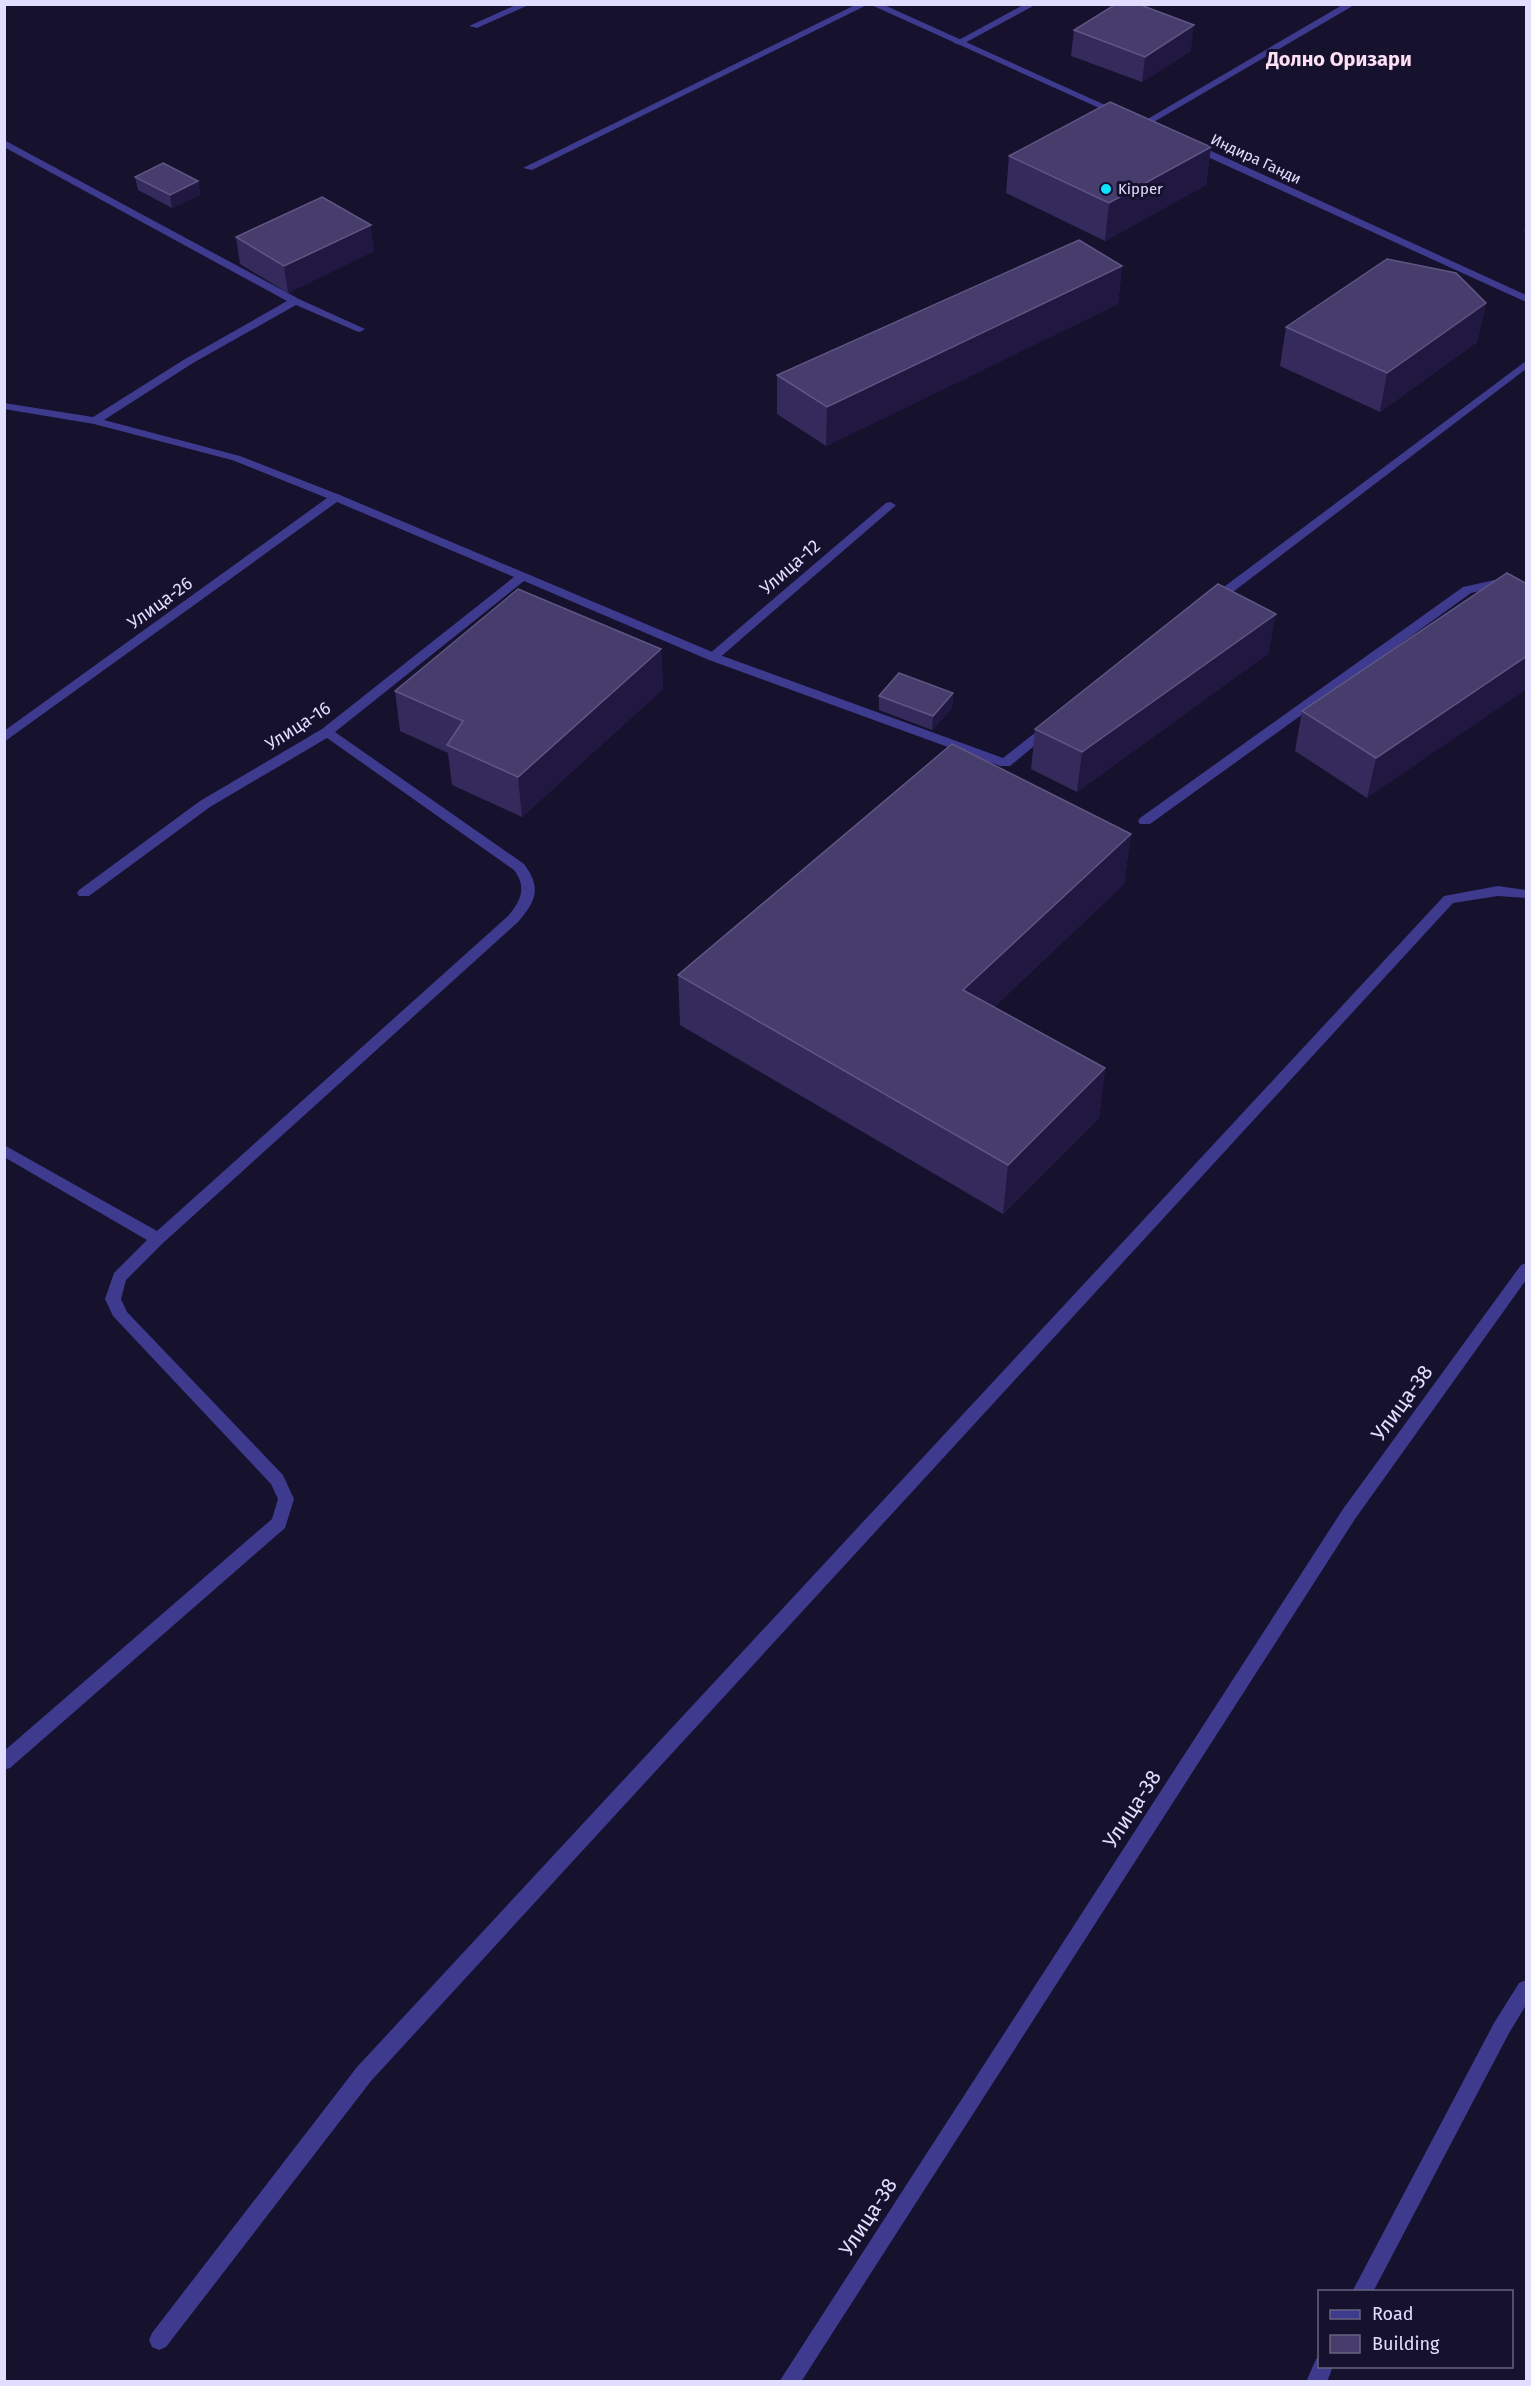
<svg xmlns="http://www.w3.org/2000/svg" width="1531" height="2386" font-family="'Fira Sans',sans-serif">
	<rect width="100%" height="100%" fill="#16112d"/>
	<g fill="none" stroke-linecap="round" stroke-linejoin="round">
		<!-- service -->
		<g fill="#3e3a8e" fill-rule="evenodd">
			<polygon points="890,502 896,505 894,507 717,660 709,660 707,657 709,654 886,503"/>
			<polygon points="1499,579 1526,588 1526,596 1498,587 1471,593 1150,824 1140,824 1138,821 1140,818 1463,587"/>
		</g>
		<!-- minor -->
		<g fill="#3e3a8e" fill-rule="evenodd">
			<polygon points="518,4 531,4 477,28 469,26"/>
			<polygon points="857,4 869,4 532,170 523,168"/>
			<polygon points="1025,4 1037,4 961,45 953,43"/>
			<polygon points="1344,4 1356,4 1147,126 1139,124"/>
			<path d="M4,140L299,299L365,329L360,332L356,331L296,305L193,363L104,420L240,456L340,495L717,654L1003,758L1045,725H1055L1056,728L1010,766H1000L709,660L524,581L335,732L524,864C542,888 536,901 518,922L163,1243L126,1280L121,1299L127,1312L283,1475L294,1499L285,1528L10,1768L4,1770V1751L272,1519L278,1499L271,1484L113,1316L105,1299L114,1273L147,1240L4,1157V1145L157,1231L508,916C521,901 527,887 514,870L327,738L210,807L89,896H79L77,893L79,890L200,801L322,729L514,577L337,502L4,742V731L327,498L232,460L94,424L4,409V403L93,417L185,359L287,301L4,147Z"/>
			<polygon points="1526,361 1526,369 1217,604 1209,604 1209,598"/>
			<polygon points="1498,886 1526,890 1526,898 1498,896 1453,903 371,2081 166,2347 159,2350 152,2347 149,2340 152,2333 357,2067 1444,896"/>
			<polygon points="1526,1263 1526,1280 1355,1519 801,2382 779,2382 1343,1509 1521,1265"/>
			<polygon points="1526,1980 1526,2005 1508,2035 1373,2292 1352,2292 1494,2023 1519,1983"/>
			<polygon points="1320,2357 1320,2366 1333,2366 1327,2382 1306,2382 1316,2359"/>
		</g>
		<!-- tertiary -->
		<g fill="#3e3a8e" fill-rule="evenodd">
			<polygon points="869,4 882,4 1125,114 1117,116"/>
			<polygon points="1188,144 1196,144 1526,295 1526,302 1188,148"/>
		</g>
	</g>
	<!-- wall -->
	<g fill="#342a5b">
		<polygon points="1074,30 1191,51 1142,82 1071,56"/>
		<polygon points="1211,147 1206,185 1105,241 1006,193 1009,156"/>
		<polygon points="135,177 198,181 200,195 172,208 138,190"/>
		<polygon points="1527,220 1527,232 1524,231"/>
		<polygon points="236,237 374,251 288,293 240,264"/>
		<polygon points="1122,266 1118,304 826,446 777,414 777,375"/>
		<polygon points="1486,303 1477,342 1380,412 1280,366 1286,327"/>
		<polygon points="1527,584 1367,798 1295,751 1302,711"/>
		<polygon points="661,649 663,689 522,817 452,785 448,753 400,731 395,691"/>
		<polygon points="1269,653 1077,792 1031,769 1035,729"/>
		<polygon points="953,693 952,708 932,730 879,710 879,696"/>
		<polygon points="1131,834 1124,884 994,1007 1105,1068 1099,1118 1003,1214 680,1025 678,975"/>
	</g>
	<!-- shaded-wall -->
	<g fill="#201841">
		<polygon points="1194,25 1191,51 1142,82 1145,57"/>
		<polygon points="1211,147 1206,185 1105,241 1109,203"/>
		<polygon points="198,181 200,195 172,208 170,195"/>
		<polygon points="371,225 374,251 288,293 284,266"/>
		<polygon points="1122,266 1118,304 826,446 827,407"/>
		<polygon points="1486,303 1477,342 1380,412 1387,373"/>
		<polygon points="1276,614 1269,653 1077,792 1082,752"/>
		<polygon points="661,649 663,689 522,817 518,777"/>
		<polygon points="1527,656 1527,689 1367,798 1376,758"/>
		<polygon points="953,693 952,708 932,730 933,716"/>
		<polygon points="1131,834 1124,884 959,1040 963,990"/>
		<polygon points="1105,1068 1099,1118 1003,1214 1008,1165"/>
	</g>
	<!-- building -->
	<g fill="#473d6d" stroke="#5f5684" stroke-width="1.5">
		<polygon points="1116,4 1138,4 1194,25 1145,57 1074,30"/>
		<polygon points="1110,102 1211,147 1109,203 1009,156"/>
		<polygon points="163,163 198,181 170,195 135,177"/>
		<polygon points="322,197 371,225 284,266 236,237"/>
		<polygon points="1079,240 1122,266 827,407 777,375"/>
		<polygon points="1387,259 1456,273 1486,303 1387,373 1286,327"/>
		<polygon points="1507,573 1527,584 1527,656 1376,758 1302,711"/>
		<polygon points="1218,584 1276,614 1082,752 1035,729"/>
		<polygon points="518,589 661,649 518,777 447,745 463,721 395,691"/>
		<polygon points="899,673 953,693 933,716 879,696"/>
		<polygon points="952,744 1131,834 963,990 1105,1068 1008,1165 678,975"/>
	</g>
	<!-- markers -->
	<circle fill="#09e3ff" stroke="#16112d" stroke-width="2" cx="1106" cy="189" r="6"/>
	<g text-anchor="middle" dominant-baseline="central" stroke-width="6" stroke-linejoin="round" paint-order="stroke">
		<!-- far-street labels -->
		<g font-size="15" fill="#e1ddff" stroke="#16112d">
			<text transform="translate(1256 159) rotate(25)">Индира Ганди</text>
		</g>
		<!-- far-poi labels -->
		<g font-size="15" fill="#e1ddff" stroke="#16112d" text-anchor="start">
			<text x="1118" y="189">Kipper</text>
		</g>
		<!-- street labels -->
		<g font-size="18" fill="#e1ddff" stroke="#16112d">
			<text transform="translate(790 567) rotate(-41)">Улица-12</text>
			<text transform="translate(160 603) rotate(-36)">Улица-26</text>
			<text transform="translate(298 726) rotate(-33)">Улица-16</text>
		</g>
		<!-- far-district labels -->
		<g font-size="20" font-weight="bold" fill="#ffdff3" stroke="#16112d">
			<text x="1339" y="59">Долно Оризари</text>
		</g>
		<!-- near-street labels -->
		<g font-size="21" fill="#e1ddff" stroke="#16112d">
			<text transform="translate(1402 1403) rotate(-54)">Улица-38</text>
			<text transform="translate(1132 1809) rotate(-57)">Улица-38</text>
			<text transform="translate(868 2217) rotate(-57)">Улица-38</text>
		</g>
	</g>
	<!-- border -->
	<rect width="1531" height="2386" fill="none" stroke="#e1ddff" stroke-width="12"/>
	<!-- legend -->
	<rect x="1318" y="2290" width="195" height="78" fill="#16112d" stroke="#676381" stroke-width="1.5"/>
	<rect x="1330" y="2310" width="30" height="9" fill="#3e3a8e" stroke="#676381" stroke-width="1.5"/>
	<text x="1372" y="2320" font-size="18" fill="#e1ddff">Road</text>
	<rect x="1330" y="2335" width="30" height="18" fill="#473d6d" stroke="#676381" stroke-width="1.5"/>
	<text x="1372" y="2350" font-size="18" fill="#e1ddff">Building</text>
</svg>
